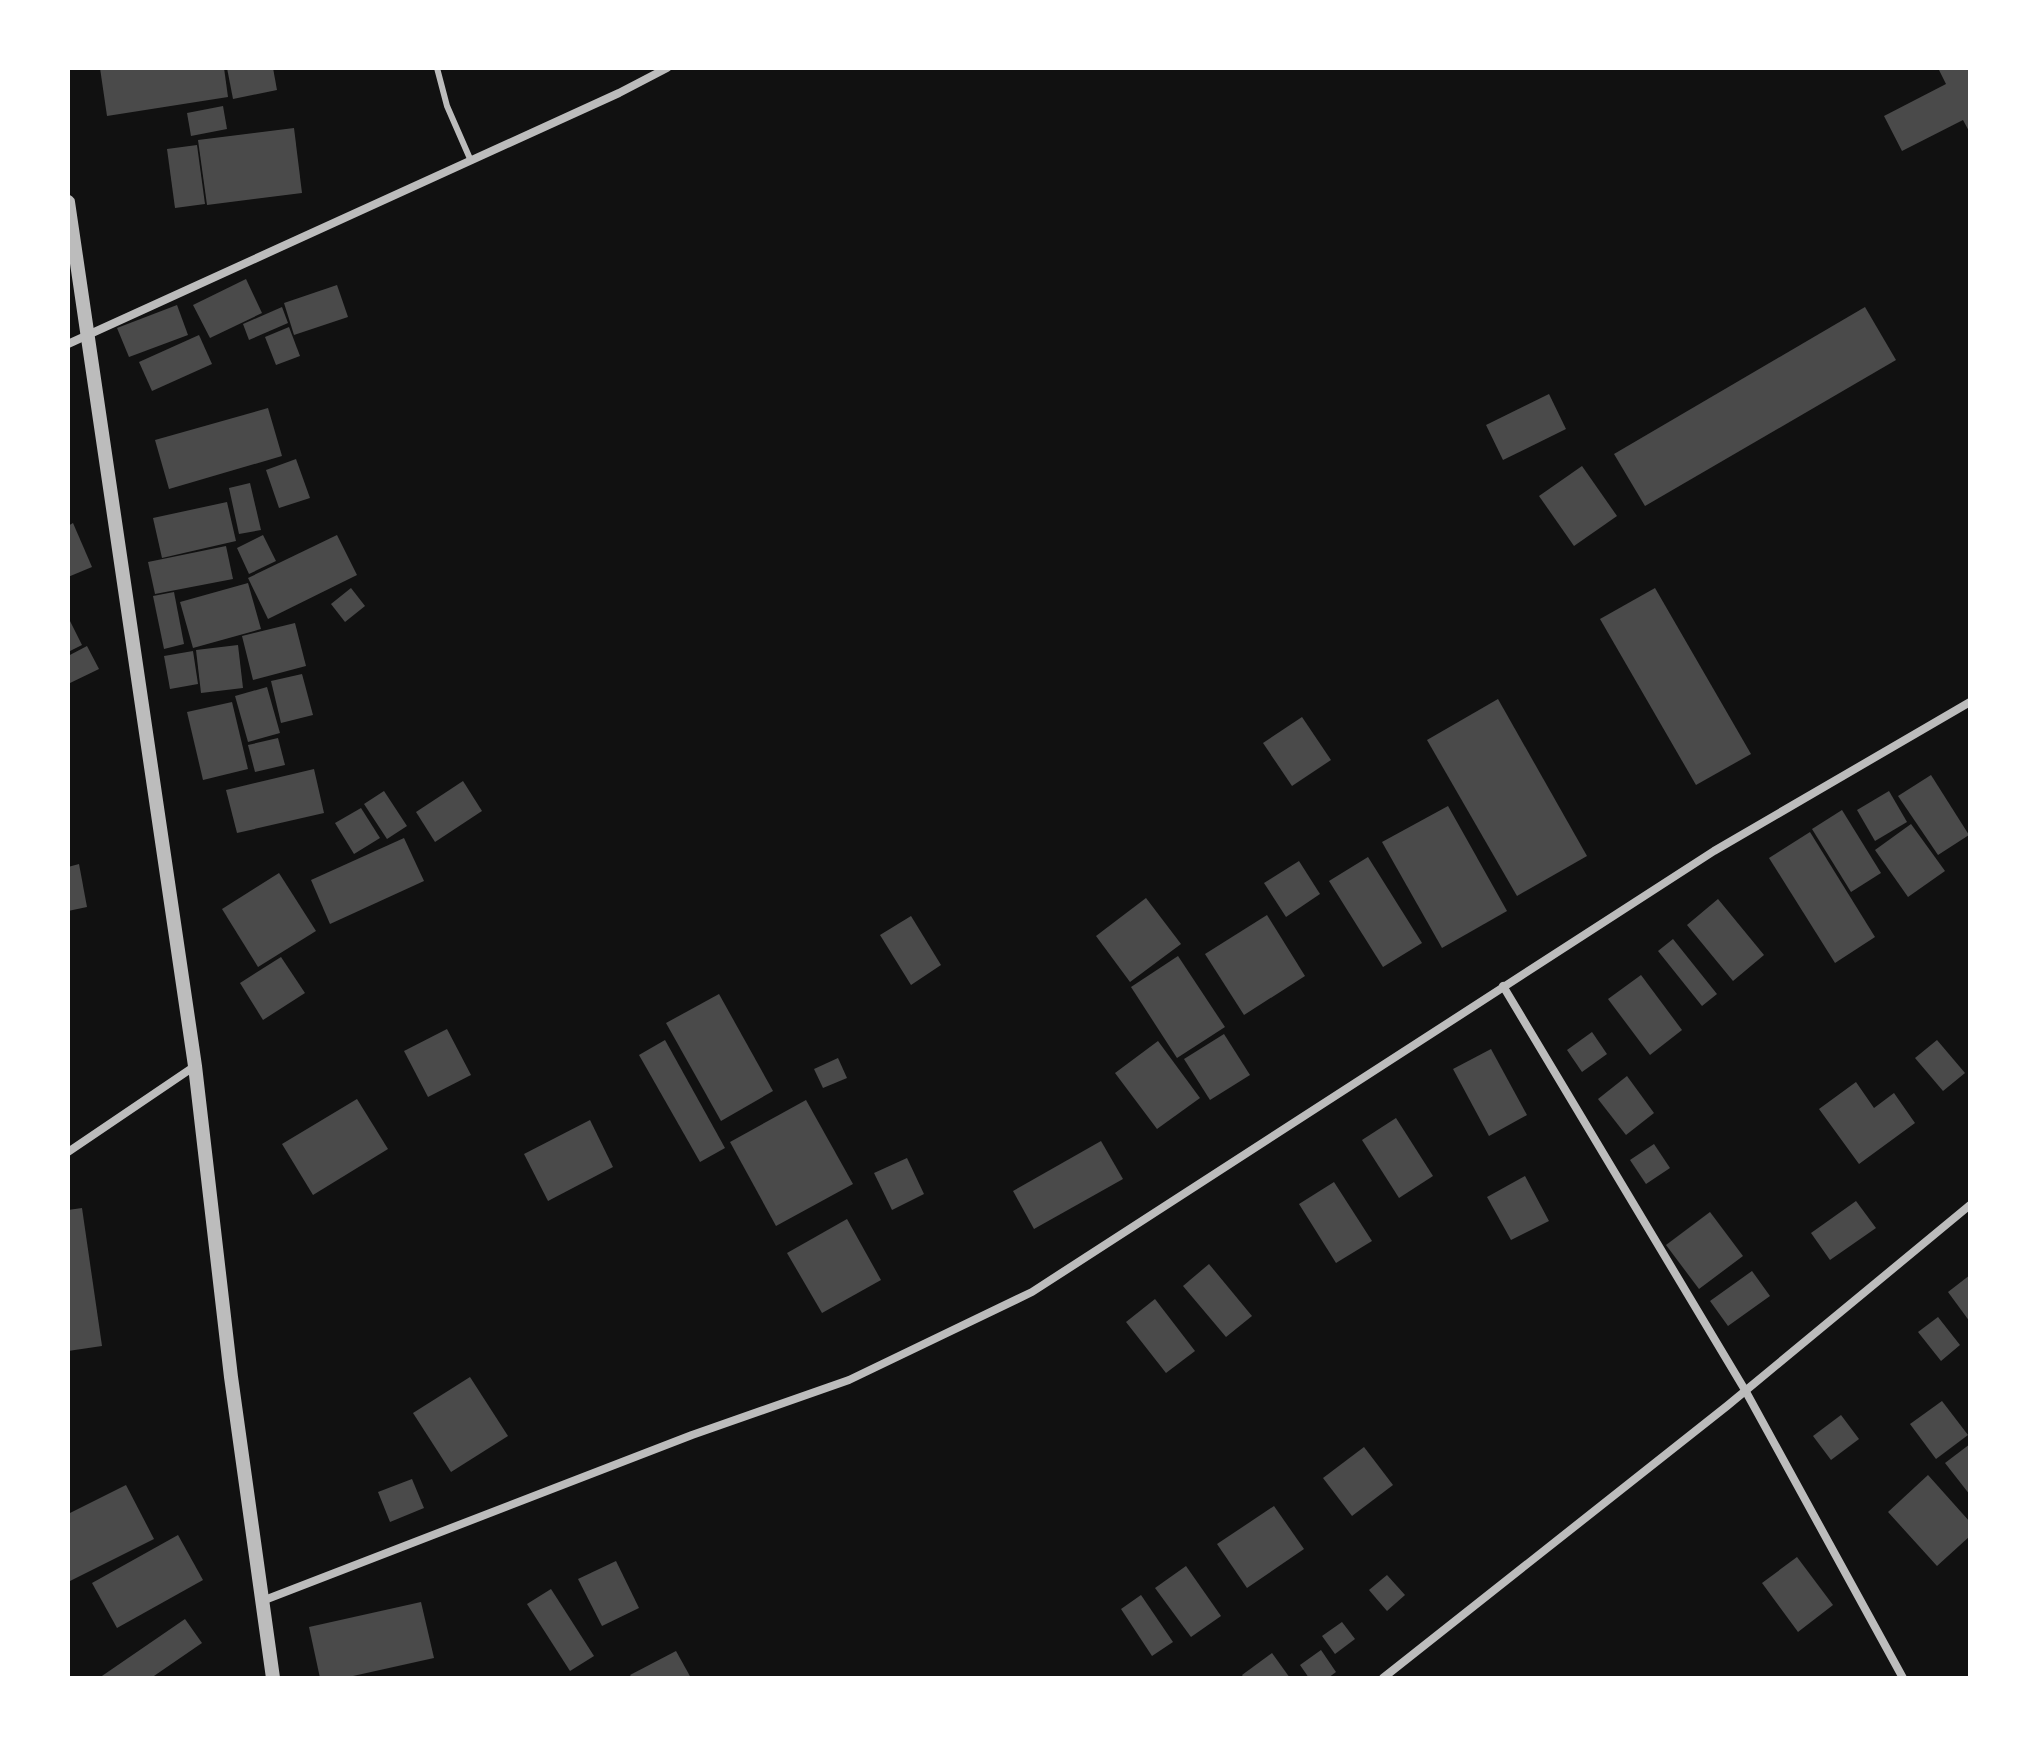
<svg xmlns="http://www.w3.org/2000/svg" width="2038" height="1746" font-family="'Noto Sans',sans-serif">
	<rect width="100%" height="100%" fill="#111"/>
	<!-- building -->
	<g fill="#4a4a4a">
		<polygon points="100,68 224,68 228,97 107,116"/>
		<polygon points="227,68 273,68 277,90 233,99"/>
		<polygon points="1938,68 1970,68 1970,133 1963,120 1902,151 1884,116 1946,84"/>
		<polygon points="223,106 227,129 191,136 187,113"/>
		<polygon points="294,128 302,193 207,205 198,140"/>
		<polygon points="197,145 205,204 175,208 167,149"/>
		<polygon points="246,279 262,313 210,338 193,305"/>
		<polygon points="337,285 348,317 294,335 284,303"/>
		<polygon points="177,305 188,335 129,357 117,328"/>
		<polygon points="282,307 288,323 249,340 243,324"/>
		<polygon points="1865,307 1896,360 1645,506 1614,454"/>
		<polygon points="289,327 300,356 276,365 265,337"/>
		<polygon points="199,335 212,364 152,391 139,362"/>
		<polygon points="1549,394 1566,429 1503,460 1486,425"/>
		<polygon points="268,408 282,456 169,489 155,440"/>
		<polygon points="296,459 310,498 279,508 266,470"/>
		<polygon points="1582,466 1617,516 1574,546 1539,496"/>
		<polygon points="250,483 261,530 239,534 229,488"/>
		<polygon points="227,502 236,541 162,558 153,518"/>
		<polygon points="73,523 92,567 68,577 68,526"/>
		<polygon points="263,535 276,561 249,574 237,548"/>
		<polygon points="337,535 357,575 268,619 248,578"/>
		<polygon points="226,546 233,579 155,594 148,562"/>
		<polygon points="248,583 261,629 193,648 180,602"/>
		<polygon points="351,588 365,606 345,622 331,604"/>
		<polygon points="1655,588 1751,754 1696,785 1600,619"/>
		<polygon points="174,592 184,644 164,649 153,596"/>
		<polygon points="68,617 82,645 68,652"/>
		<polygon points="295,623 306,666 253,680 242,636"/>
		<polygon points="238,645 243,688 201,693 196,650"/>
		<polygon points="87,646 99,669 68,684 68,656"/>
		<polygon points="193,651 198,684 170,689 164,656"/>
		<polygon points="302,674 313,715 281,723 271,681"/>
		<polygon points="267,687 280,733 248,742 235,696"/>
		<polygon points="1498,699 1587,856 1517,896 1427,740"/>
		<polygon points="232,702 248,769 203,780 187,712"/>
		<polygon points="1302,717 1331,760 1292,786 1263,743"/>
		<polygon points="278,738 285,765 255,772 248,745"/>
		<polygon points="314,769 324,813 237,833 226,790"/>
		<polygon points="1931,775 1969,835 1938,855 1898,796"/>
		<polygon points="463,781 482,811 435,842 416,812"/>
		<polygon points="384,791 407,826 387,839 364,804"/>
		<polygon points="1889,791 1907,822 1875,841 1857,810"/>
		<polygon points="1448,806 1507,911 1442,948 1382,842"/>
		<polygon points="361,808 380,838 354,854 335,823"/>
		<polygon points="1842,810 1881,873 1851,892 1812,829"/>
		<polygon points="1911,824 1945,871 1908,897 1875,850"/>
		<polygon points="1810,832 1875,937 1835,963 1769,858"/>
		<polygon points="404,838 424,881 330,924 311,880"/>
		<polygon points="1368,857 1422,943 1383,967 1329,881"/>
		<polygon points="1299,861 1320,894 1286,917 1264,883"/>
		<polygon points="79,864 87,907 68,911 68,867"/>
		<polygon points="279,873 316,931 258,967 222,909"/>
		<polygon points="1146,898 1181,944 1130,982 1096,936"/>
		<polygon points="1718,899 1764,955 1733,981 1687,925"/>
		<polygon points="1267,915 1305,976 1244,1015 1205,954"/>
		<polygon points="911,916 941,965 911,985 880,935"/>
		<polygon points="1673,939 1717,994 1702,1006 1658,951"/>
		<polygon points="1178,956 1225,1027 1177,1058 1131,987"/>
		<polygon points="281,957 305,993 263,1020 240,983"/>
		<polygon points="1641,975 1682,1030 1650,1055 1608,999"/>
		<polygon points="719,994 773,1091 721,1121 666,1023"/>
		<polygon points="447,1029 471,1075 428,1097 404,1051"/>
		<polygon points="1592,1032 1607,1054 1582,1072 1567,1050"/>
		<polygon points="1224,1034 1250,1075 1210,1100 1184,1059"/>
		<polygon points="665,1040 725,1148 700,1162 639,1055"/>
		<polygon points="1937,1040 1965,1073 1943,1091 1915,1058"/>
		<polygon points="1158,1041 1200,1098 1157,1129 1115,1073"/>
		<polygon points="1491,1049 1527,1115 1489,1136 1453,1069"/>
		<polygon points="838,1058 847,1078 823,1088 814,1069"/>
		<polygon points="1627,1076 1654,1113 1626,1135 1598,1099"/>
		<polygon points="1856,1082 1874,1108 1894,1093 1915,1123 1859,1164 1819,1109"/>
		<polygon points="357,1099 388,1149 313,1195 282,1144"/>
		<polygon points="806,1100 853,1184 776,1226 730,1142"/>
		<polygon points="1396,1118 1433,1176 1399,1198 1362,1140"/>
		<polygon points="590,1120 613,1167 548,1201 524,1154"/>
		<polygon points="1101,1141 1123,1179 1034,1229 1013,1191"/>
		<polygon points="1654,1144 1670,1168 1646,1184 1630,1160"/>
		<polygon points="907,1158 924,1194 892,1210 874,1173"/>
		<polygon points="1525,1176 1549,1221 1511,1240 1487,1197"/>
		<polygon points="1334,1182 1372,1241 1336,1263 1299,1204"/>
		<polygon points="1856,1201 1876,1228 1830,1260 1811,1233"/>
		<polygon points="82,1208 102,1346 68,1351 68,1210"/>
		<polygon points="1710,1212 1743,1256 1699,1289 1666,1245"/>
		<polygon points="847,1219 881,1280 822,1313 787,1253"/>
		<polygon points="1209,1264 1252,1316 1226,1337 1183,1286"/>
		<polygon points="1752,1271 1770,1296 1728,1326 1710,1301"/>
		<polygon points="1970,1275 1970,1322 1948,1292"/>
		<polygon points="1155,1299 1195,1351 1166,1373 1126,1322"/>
		<polygon points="1938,1317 1960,1345 1941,1361 1918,1332"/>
		<polygon points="470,1377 508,1436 451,1472 413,1413"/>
		<polygon points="1942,1401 1968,1435 1936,1459 1910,1424"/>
		<polygon points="1841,1415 1859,1439 1831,1460 1813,1436"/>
		<polygon points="1970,1444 1970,1495 1945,1463"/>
		<polygon points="1364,1447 1393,1485 1352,1516 1323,1478"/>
		<polygon points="1928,1475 1970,1522 1970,1536 1937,1566 1888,1512"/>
		<polygon points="412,1479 424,1508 390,1522 378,1492"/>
		<polygon points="126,1485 154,1539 68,1582 68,1514"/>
		<polygon points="1274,1506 1304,1549 1247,1588 1217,1544"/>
		<polygon points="178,1535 203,1580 117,1628 92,1583"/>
		<polygon points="1797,1557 1833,1605 1798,1632 1762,1583"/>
		<polygon points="616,1561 639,1608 602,1626 578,1579"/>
		<polygon points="1186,1566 1221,1616 1191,1637 1155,1588"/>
		<polygon points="1387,1575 1405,1595 1387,1611 1369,1590"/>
		<polygon points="551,1589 594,1656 570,1671 527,1604"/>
		<polygon points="1141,1595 1173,1642 1152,1656 1121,1609"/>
		<polygon points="421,1602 434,1658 344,1678 320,1678 309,1627"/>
		<polygon points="185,1619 202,1643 151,1678 99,1678"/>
		<polygon points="1342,1622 1355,1639 1335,1654 1322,1636"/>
		<polygon points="1321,1650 1336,1672 1328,1678 1309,1678 1300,1665"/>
		<polygon points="676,1651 691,1678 632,1678 630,1675"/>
		<polygon points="1272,1653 1290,1678 1244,1678 1242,1675"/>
	</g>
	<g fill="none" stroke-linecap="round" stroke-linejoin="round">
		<!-- service -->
		<polyline stroke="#bcbcbc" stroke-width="6" points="437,68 447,106 471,161"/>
		<!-- minor -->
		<g stroke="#bcbcbc" stroke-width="8">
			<polyline points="68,344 619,93 667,68"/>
			<polyline points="1503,986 1745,1390 1903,1678"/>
			<polyline points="68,1152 195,1066"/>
			<polyline points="262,1601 692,1435 849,1380 1032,1292 1714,851 1970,702"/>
			<polyline points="1383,1678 1727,1406 1970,1205"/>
		</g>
		<!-- tertiary -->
		<polyline stroke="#bcbcbc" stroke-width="14" points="68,202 195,1066 231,1377 273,1678"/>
	</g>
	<!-- border -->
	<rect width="2038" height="1746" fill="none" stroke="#ffffff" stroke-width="140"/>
</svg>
